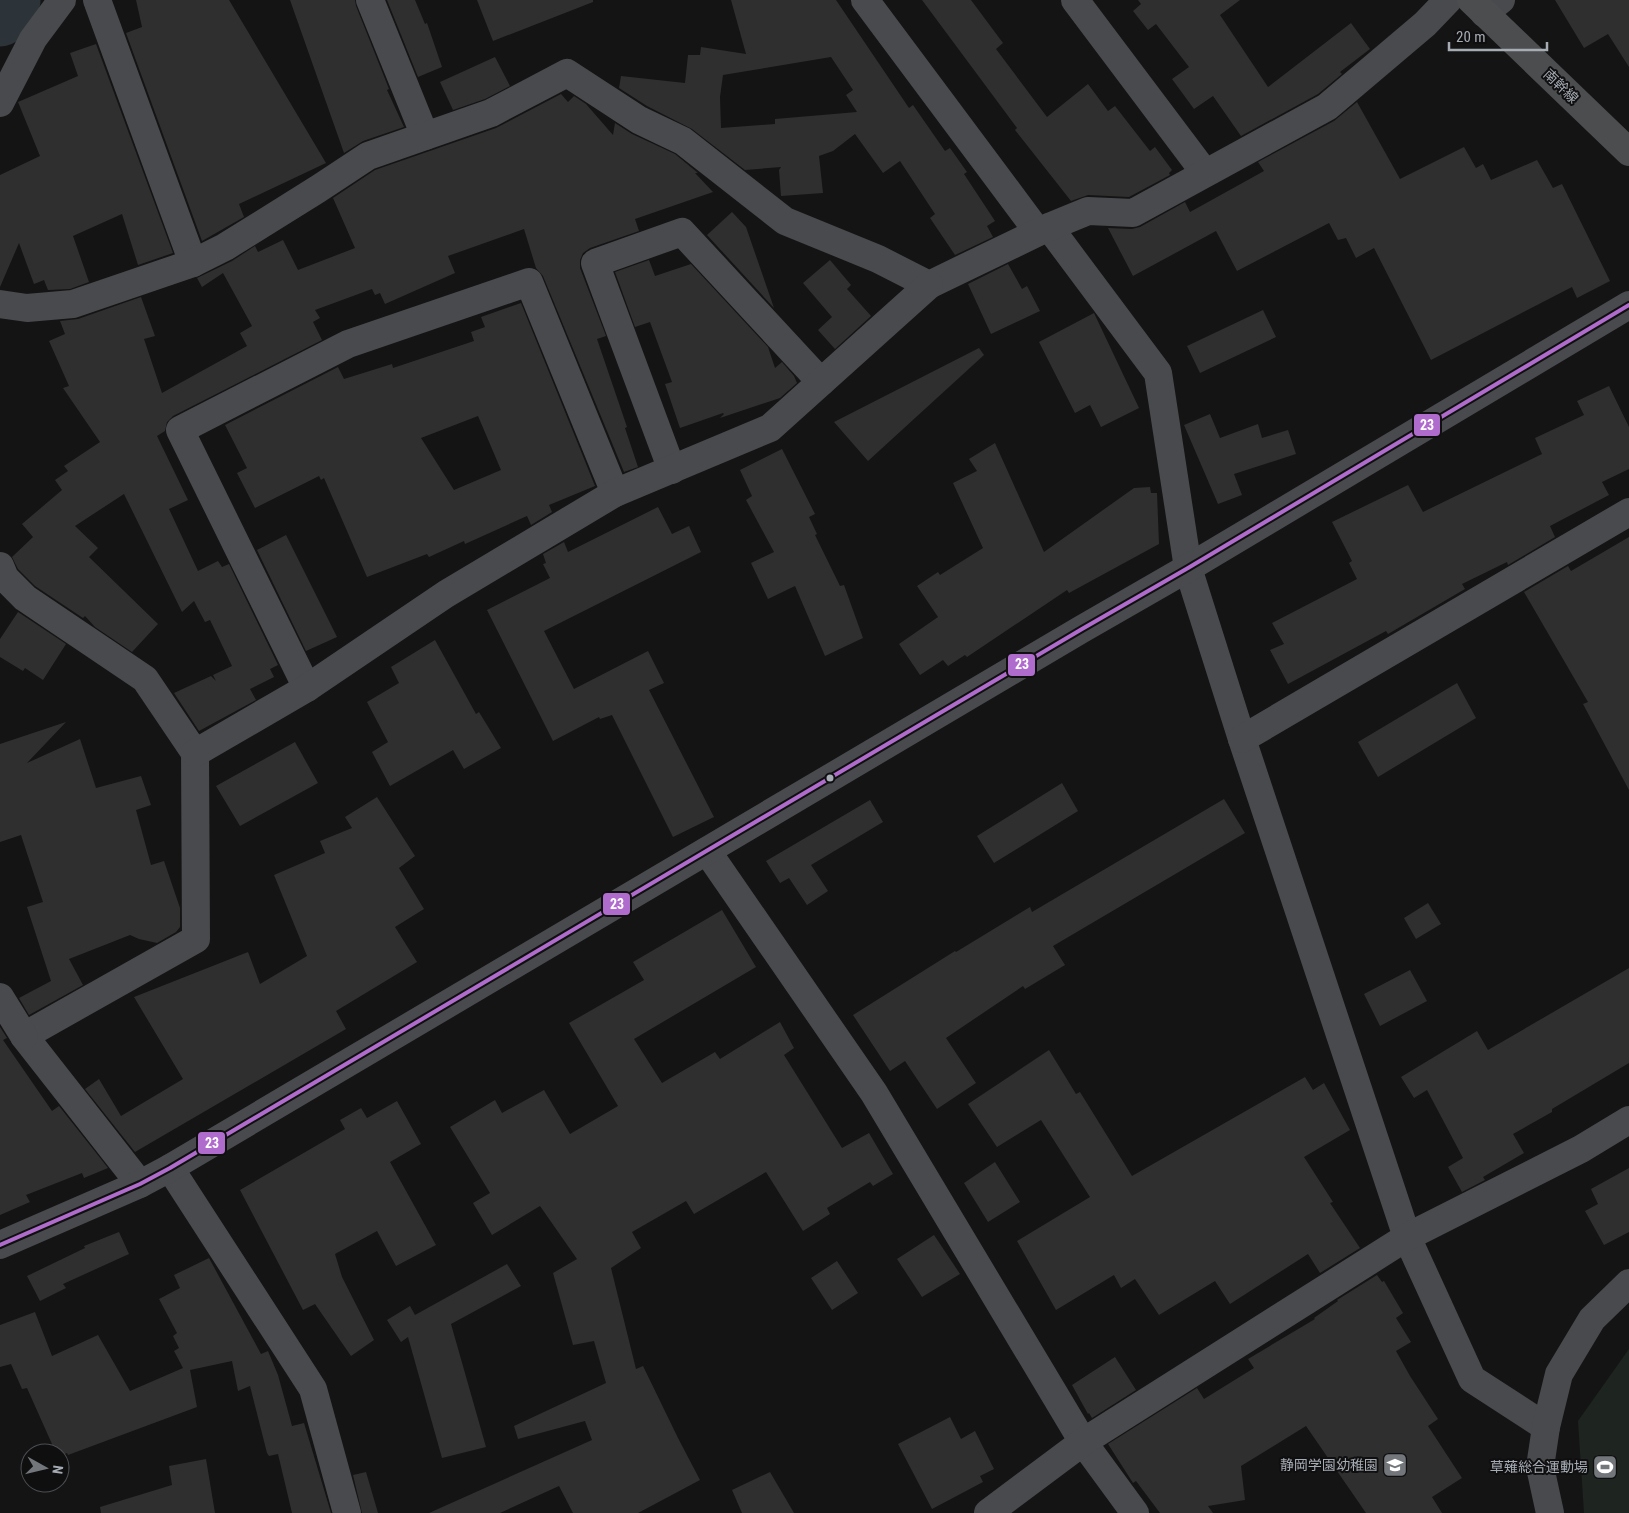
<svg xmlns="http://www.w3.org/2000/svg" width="1629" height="1513" font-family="'Roboto Condensed','Noto Sans JP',sans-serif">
	<rect width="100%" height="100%" fill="#141415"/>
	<!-- green -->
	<polygon fill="#1e241f" points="1629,1349 1629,1513 1584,1513 1578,1421"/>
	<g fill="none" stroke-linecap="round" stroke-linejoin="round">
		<!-- river -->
		<polyline stroke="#2c3439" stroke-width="59" points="0,17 11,0"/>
	</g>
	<!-- building -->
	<g fill="#2f2f30" fill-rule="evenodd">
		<polygon points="136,0 229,0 326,163 239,204 244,217 202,241 126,33 142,27"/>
		<polygon points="290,0 355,0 356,6 389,89 387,90 404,127 363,141 344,153"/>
		<polygon points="387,0 415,0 425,24 427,23 442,67 418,77"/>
		<polygon points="477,0 593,0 593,2 493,41"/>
		<path d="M731,0H836L909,108L913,105L945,151L950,148L967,172L964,174L995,221L987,226L993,237L955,255L930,218L935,214L900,161L883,173L855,134L833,151L819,156L823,193L781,196L779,170L781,167L745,170L692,129L647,106L619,88L621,76L685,83L688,55H700L701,47L746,54ZM831,57L853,90L846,95L857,112L775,119V124L721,128L720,97L723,75Z"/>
		<polygon points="922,0 971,0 1003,43 996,49 1047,117 1088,84 1108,111 1115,106 1150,151 1155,147 1172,170 1169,173 1170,175 1129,197 1088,195 1071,201 1015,130 1017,128"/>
		<polygon points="1138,0 1240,0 1220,15 1268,87 1351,23 1370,49 1340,72 1342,74 1318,94 1241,136 1213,96 1194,109 1172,79 1189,67 1156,24 1148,30 1133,11 1141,4"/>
		<polygon points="1555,0 1629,0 1629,67 1608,34 1584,48"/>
		<polygon points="96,44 173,253 138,265 122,214 73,236 89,282 70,289 48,290 44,280 34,284 19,243 0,287 0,175 40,156 18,102 78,76 70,53"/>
		<polygon points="495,57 510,86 485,99 453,110 440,82"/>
		<polygon points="561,94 568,102 574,96 586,104 613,135 615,123 632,134 675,154 698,173 695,173 713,192 635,219 639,231 590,248 583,253 580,260 580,268 606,336 597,339 627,427 625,428 638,467 624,472 543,276 536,268 524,229 448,256 455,273 385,304 380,293 375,295 372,289 315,310 320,318 313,322 322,340 173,416 167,422 165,431 157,436 188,500 169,509 198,571 218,561 222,567 229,564 278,665 270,669 274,677 250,689 256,700 199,731 174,693 211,676 216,681 213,675 232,666 210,620 205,622 194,601 182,612 124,494 75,526 98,548 89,557 158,624 132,652 95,627 85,616 83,618 35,586 18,569 12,557 33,537 22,524 62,490 55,480 68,471 64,466 100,442 63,388 69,386 49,341 65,334 60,321 78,319 141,297 155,336 144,339 162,393 247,346 240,333 252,326 223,273 202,287 197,278 232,261 255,246 258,252 283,240 298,270 355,248 333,198 375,170 496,128"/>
		<polygon points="1357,102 1400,179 1464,147 1476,168 1483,164 1491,180 1537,160 1553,188 1562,184 1610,281 1577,298 1572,287 1431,360 1374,248 1356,258 1346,238 1338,240 1329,223 1237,271 1216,231 1133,276 1108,228 1132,229 1140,227 1185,202 1190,212 1264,171 1258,162 1334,121"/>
		<polygon points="732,212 746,227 774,308 707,235"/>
		<polygon points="649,260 655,276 691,264 768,347 775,368 782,362 794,376 797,383 780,398 720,418 724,414 723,413 680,428 665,384 672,382 650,322 635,327 615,272"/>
		<polygon points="830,260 851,285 847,289 871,316 835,349 818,330 832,317 803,283"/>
		<polygon points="1008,264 1022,289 1027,286 1040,311 991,334 968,284"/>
		<path d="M521,303L595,486L549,505L552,512L531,525L527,516L465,544L464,541L429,557L427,554L367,577L324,478L321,480L319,476L255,508L237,473L247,468L225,425L338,367L344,379L392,364L393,368L474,341L471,332L485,327L481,317ZM478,416L501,470L454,490L421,438Z"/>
		<polygon points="1263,310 1276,337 1200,373 1187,346"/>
		<polygon points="1094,313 1139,408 1101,427 1090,405 1075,413 1039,342"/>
		<polygon points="979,348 984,355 868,461 834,422"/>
		<polygon points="1609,386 1629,427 1629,469 1602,482 1609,495 1550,526 1555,537 1508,565 1507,562 1462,584 1465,589 1388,634 1386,631 1288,684 1270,650 1284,644 1272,623 1357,579 1349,563 1352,561 1332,522 1408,485 1423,512 1542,454 1535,438 1584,415 1577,401"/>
		<polygon points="1210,414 1220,438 1258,424 1262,438 1288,430 1296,454 1234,474 1242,495 1218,504 1184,425"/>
		<polygon points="995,443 1044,552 1134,488 1150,487 1151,493 1157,493 1159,544 1069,593 1067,590 967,657 965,655 948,666 943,660 920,675 899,644 938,617 917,586 938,572 940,575 983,548 953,483 977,471 969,459"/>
		<polygon points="782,449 815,514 809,517 817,534 815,535 840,586 844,585 863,638 825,656 795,586 768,599 751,563 774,552 746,500 752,496 740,470"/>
		<polygon points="658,507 672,534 689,526 701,552 544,631 574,689 648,651 664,683 649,690 714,817 673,837 612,715 600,719 599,717 553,741 487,610 550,578 543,564 546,563 543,554 564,542 568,552"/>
		<polygon points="286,535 337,637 306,651 257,550"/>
		<polygon points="1629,537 1629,790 1583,704 1588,702 1524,592 1568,566 1571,571"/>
		<polygon points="18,612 66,644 43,680 25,668 23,671 0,657 0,639"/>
		<polygon points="435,640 476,714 479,712 501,748 464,769 453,750 390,786 372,752 388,742 367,702 399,683 391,667"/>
		<polygon points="1457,683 1476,718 1378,777 1358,742"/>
		<polygon points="66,722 27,763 80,739 96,788 141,776 151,805 136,810 151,865 164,861 180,908 180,927 176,932 157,943 139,939 130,935 69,959 83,985 29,1015 19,998 51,981 27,907 43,902 21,835 0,842 0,744"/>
		<polygon points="295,742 318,783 240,826 216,786"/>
		<polygon points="1062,783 1078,811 994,863 977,836"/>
		<polygon points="377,797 415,856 399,868 424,909 395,927 417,962 336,1011 346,1029 135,1152 85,1089 99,1079 121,1116 183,1079 134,997 248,952 260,984 307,956 274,875 325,853 320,841 352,828 345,817"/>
		<polygon points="1224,799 1245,833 1053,946 1065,965 1025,989 1023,986 946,1038 976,1083 937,1109 905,1061 890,1071 853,1015 955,951 956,952 1030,907 1032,912"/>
		<polygon points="870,800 883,822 811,865 828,891 807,905 789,878 780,883 766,861"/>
		<polygon points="1428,903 1441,924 1416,939 1404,918"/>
		<polygon points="722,910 756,967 634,1039 662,1083 715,1052 720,1059 780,1022 794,1048 784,1055 842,1148 869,1133 893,1174 873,1186 870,1182 827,1208 830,1214 803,1231 766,1172 694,1214 686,1201 632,1232 641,1248 611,1268 636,1369 643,1366 678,1438 700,1480 638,1513 573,1513 559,1486 500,1513 429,1513 592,1440 585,1421 518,1439 514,1426 606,1383 594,1341 573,1345 553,1273 577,1259 540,1206 492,1235 473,1203 490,1193 450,1127 495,1100 502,1113 544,1090 570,1134 618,1106 569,1023 644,980 633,962"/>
		<polygon points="1629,968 1629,1063 1552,1109 1552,1112 1513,1134 1524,1153 1483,1177 1485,1180 1462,1192 1448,1167 1463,1158 1427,1090 1414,1098 1401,1077 1477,1031 1488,1050"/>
		<polygon points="1410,970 1427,1001 1380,1026 1364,994"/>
		<polygon points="0,1027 7,1038 3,1040 52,1111 59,1106 108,1168 84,1178 82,1173 26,1195 30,1202 0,1215"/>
		<polygon points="1049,1050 1076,1094 1080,1092 1132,1176 1305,1077 1313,1090 1324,1083 1350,1130 1304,1157 1333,1202 1330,1203 1360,1248 1320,1273 1308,1254 1230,1304 1215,1281 1159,1315 1135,1279 1121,1288 1114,1275 1056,1310 1017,1241 1090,1197 1041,1120 997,1147 968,1104"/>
		<polygon points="397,1101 421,1144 390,1162 436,1245 396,1266 377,1231 335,1254 342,1277 374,1340 351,1356 315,1304 303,1310 240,1190 345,1129 340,1120 361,1108 367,1118"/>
		<polygon points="995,1162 1020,1202 988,1222 964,1183"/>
		<polygon points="1629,1168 1629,1232 1604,1245 1585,1211 1598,1204 1591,1189"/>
		<polygon points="119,1232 129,1254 63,1284 66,1288 40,1301 27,1276 85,1248 84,1246"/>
		<polygon points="934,1235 960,1274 922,1297 897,1259"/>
		<polygon points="209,1258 261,1354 268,1351 278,1375 292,1426 304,1423 331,1513 292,1513 278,1454 269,1456 267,1453 250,1386 238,1391 232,1361 190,1370 197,1407 68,1455 67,1453 60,1456 60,1453 56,1453 27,1388 22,1389 11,1364 0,1367 0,1325 35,1312 52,1356 98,1335 130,1391 183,1368 174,1351 179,1348 173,1336 177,1333 159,1299 180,1288 174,1275"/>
		<polygon points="837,1261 858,1293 832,1310 811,1278"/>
		<polygon points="507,1264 521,1286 451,1324 486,1447 442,1458 408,1337 401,1342 387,1320 410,1306 415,1315"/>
		<polygon points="1377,1275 1382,1282 1384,1281 1403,1313 1396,1318 1411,1342 1396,1351 1410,1376 1438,1419 1428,1426 1462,1478 1432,1497 1442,1513 1366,1513 1306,1426 1241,1466 1245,1500 1208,1506 1213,1513 1160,1513 1136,1481 1133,1483 1108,1444 1197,1388 1204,1399 1254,1368 1248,1359 1315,1319 1314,1318 1338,1301 1337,1300"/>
		<polygon points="1115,1357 1136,1390 1092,1418 1089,1413 1088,1414 1072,1385"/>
		<polygon points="950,1417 961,1439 975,1431 994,1469 980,1476 983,1482 932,1509 898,1444"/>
		<polygon points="206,1459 215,1513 101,1513 100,1507 172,1485 169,1466"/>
		<polygon points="366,1472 378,1513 362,1513 353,1475"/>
		<polygon points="770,1472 794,1513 742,1513 732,1490"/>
	</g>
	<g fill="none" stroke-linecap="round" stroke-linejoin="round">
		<!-- minor -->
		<g stroke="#494a4d" stroke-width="28">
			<polyline points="97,0 193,263"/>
			<polyline points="370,0 425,136"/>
			<polyline points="865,0 1038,232"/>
			<polyline points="1075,0 1205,173"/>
			<polyline points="1484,13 1501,0"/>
			<polyline points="0,103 33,39 62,0"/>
			<polyline points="1049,227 1158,373 1188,568 1242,739 1407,1237 1472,1379 1546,1427"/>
			<polyline points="0,304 27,308 73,304 193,263 225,247 318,189 368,156 491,113 567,73 639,120 683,141 785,221 878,259 929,285 1049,227 1088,211 1133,213 1327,107 1425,24 1448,0"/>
			<polyline points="672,470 595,263 682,232 821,382"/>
			<polyline points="0,566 5,578 25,598 145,679 195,753 196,939 24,1036 140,1184"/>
			<polyline points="307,688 180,430 348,344 529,282 615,493"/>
			<polyline points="1242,739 1629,512"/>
			<polyline points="195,753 307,688 446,594 615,493 770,428 929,285"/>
			<polyline points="707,851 874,1093 1083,1442 1135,1513"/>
			<polyline points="0,997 24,1036"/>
			<polyline points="170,1168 313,1389 347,1513"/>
			<polyline points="0,1245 140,1184 170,1168 1082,629 1188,568 1629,305"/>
			<polyline points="988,1513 1083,1442 1407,1237 1581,1149 1629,1120"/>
			<polyline points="1550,1513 1540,1467 1546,1427 1559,1374 1592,1319 1629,1283"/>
		</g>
		<!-- major -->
		<polyline stroke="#4b4d4f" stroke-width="28" points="1471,0 1629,152"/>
		<defs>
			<polyline id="bus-1" points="0,1245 140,1184 170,1168 1082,629 1188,568 1629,305"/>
		</defs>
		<!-- bus-1 casing -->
		<use href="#bus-1" stroke="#0f0f10" stroke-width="8"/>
		<!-- bus-1 -->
		<use href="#bus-1" stroke="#b06ccc" stroke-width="4"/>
	</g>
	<!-- icons -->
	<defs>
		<symbol id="school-square" viewBox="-11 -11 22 22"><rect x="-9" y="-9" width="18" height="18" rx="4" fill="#73777c" stroke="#0f0f10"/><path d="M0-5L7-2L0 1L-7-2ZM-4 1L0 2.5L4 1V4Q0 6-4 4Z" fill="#fff"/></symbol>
		<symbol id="stadium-square" viewBox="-11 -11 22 22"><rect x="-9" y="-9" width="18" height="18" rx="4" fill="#73777c" stroke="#0f0f10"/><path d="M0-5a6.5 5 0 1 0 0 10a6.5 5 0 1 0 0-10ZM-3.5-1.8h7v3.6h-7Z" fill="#fff"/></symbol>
	</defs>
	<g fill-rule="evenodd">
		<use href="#school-square" x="1381" y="1451" width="28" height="28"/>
		<use href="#stadium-square" x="1591" y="1453" width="28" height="28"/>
	</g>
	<!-- markers -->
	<circle fill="#a6acb4" stroke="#0f0f10" stroke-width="2" cx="830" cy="778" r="4.5"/>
	<g text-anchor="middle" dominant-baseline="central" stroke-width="4" stroke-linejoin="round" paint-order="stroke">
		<!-- street labels -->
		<g font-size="14" fill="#a6acb4" stroke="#0f0f10">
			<text transform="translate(1561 86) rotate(44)">南幹線</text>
		</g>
		<!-- poi labels -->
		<g font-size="14" fill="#a6acb4" stroke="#0f0f10" text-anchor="end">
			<text x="1378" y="1465">静岡学園幼稚園</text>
			<text x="1588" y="1467">草薙総合運動場</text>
		</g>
	</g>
	<g stroke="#0f0f10" stroke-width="2">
		<rect x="1413" y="413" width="28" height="24" rx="5" fill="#b06ccc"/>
		<rect x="1007" y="653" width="29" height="24" rx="5" fill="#b06ccc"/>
		<rect x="602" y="892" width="29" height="24" rx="5" fill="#b06ccc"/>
		<rect x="197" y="1131" width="29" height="24" rx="5" fill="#b06ccc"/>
	</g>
	<g font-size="14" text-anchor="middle" font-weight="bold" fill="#fff">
		<text x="1427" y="430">23</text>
		<text x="1022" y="669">23</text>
		<text x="617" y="909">23</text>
		<text x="212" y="1148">23</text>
	</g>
	<!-- north arrow -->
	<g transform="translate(45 1468) rotate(98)"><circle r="24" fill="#0f0f10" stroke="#4b4e52"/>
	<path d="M0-4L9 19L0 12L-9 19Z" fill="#73777c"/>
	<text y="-8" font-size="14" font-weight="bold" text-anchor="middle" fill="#a6acb4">N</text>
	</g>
	<!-- scale -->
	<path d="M1449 42v8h98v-8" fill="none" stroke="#a6acb4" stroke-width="2.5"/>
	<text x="1456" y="42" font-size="15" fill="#a6acb4" stroke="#0f0f10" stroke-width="4" paint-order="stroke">20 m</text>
</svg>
